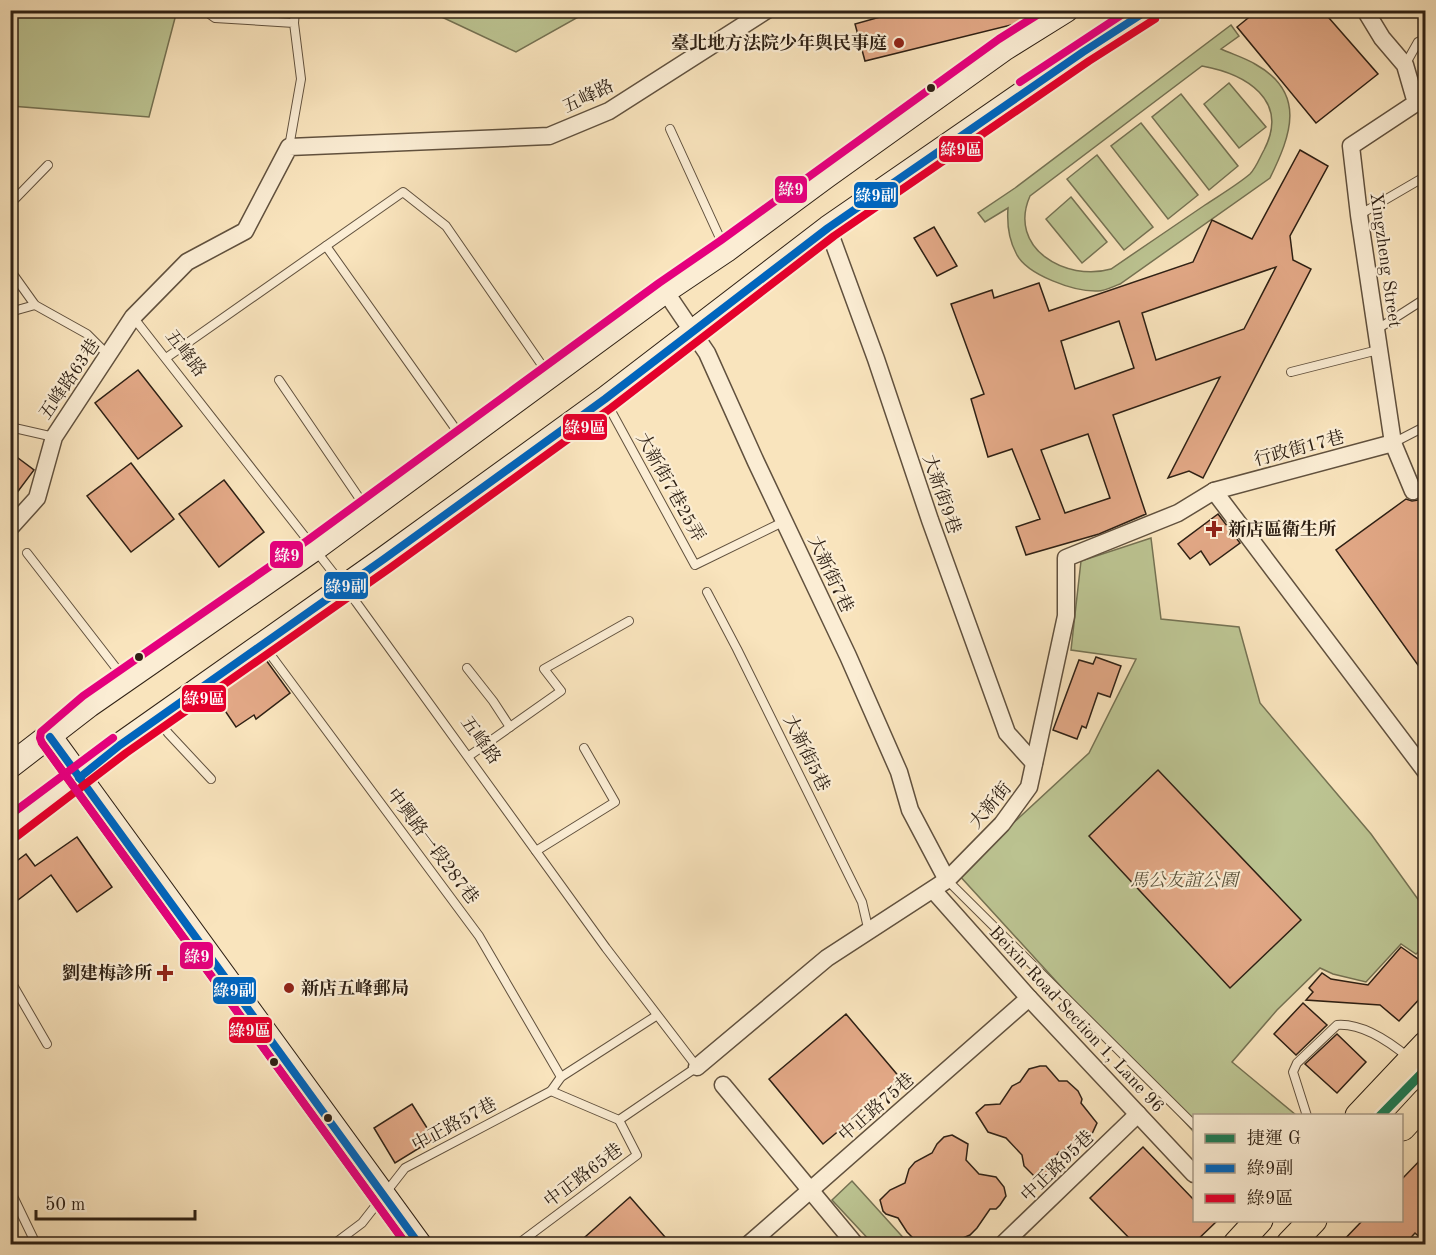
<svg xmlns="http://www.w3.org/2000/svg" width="1436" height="1255" viewBox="0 0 1436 1255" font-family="'Old Standard TT','Noto Serif TC',serif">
	<rect width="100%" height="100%" fill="#f9e4bd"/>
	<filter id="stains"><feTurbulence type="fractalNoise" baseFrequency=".00333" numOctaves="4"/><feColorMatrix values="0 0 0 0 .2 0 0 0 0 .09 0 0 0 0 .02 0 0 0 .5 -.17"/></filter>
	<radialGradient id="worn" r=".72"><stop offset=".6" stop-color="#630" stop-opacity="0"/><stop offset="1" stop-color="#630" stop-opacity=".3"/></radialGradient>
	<g fill="#bcc492" stroke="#757253" stroke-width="1.5" fill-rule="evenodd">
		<path d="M165 11 175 18 149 117 11 106V11Z"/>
		<path d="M429 11H589L516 52Z"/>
		<path d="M1231 25 1239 36 1221 49C1232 54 1245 58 1255 64 1307 93 1291 135 1270 178L1120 284C1114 286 1105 291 1098 291 1075 292 1026 275 1016 253 1009 240 1007 222 1008 208L985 222 978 213 1015 188ZM1202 66C1246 74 1290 100 1264 150 1260 157 1256 168 1250 174 1237 185 1220 195 1205 205 1174 226 1142 248 1111 269 1066 282 1007 248 1030 196Z"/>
		<path d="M1229 83 1266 127 1239 148 1204 104Z"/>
		<path d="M1181 94 1238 166 1209 190 1152 117Z"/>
		<path d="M1141 123 1198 195 1168 219 1111 146Z"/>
		<path d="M1097 155 1153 227 1124 250 1067 179Z"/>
		<path d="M1071 197 1107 242 1082 263 1046 219Z"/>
		<path d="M1151 538 1161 619 1239 627 1260 703 1371 834 1425 909V946L1416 954 1401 944 1366 982 1333 974 1320 968 1277 1010 1232 1062 1296 1115 1194 1116V1132L958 874 1089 753 1136 659 1071 650 1081 561Z"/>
		<path d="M852 1181 909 1244H873L832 1200Z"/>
	</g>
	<g fill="#e2a886" stroke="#2e2014" stroke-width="1.5" fill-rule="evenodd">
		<path d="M905 10H1038L1019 23 865 61 855 24Z"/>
		<path d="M1258 10H1322L1378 74 1316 123 1237 27Z"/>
		<path d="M1300 150 1328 166 1290 236 1293 260 1311 269 1203 478 1189 471 1168 478 1220 377 1113 415 1146 514 1099 534 1026 555 1016 527 1040 519 1012 449 988 457 971 399 984 394 951 304 992 290 994 298 1039 283 1049 311 1193 262 1212 220 1252 239ZM1276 267 1244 329 1156 360 1142 313ZM1119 321 1134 368 1075 389 1061 341ZM1088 434 1110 498 1065 513 1041 450Z"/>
		<path d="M934 227 957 266 937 276 914 238Z"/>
		<path d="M138 370 182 426 138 459 95 403Z"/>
		<path d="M10 452 34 470 10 502Z"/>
		<path d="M131 463 174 519 131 552 87 496Z"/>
		<path d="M224 480 264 532 219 567 179 514Z"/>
		<path d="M1425 486V675L1336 550 1406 499 1412 501 1418 500 1422 497 1423 487Z"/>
		<path d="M1218 514 1240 543 1210 565 1201 551 1190 559 1178 544Z"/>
		<path d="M1096 657 1121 666 1110 697 1098 693 1086 728 1082 726 1077 739 1053 730 1079 660 1093 664Z"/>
		<path d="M266 660 290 693 256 719 254 715 236 727 215 696Z"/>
		<path d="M1158 770 1301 920 1230 988 1089 836Z"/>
		<path d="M77 837 112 887 77 912 51 875 10 906V866L26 854 35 866Z"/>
		<path d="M1401 947 1425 964V993L1399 1021 1380 1005 1306 1000 1313 992 1309 988 1322 973 1331 979 1368 985Z"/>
		<path d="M1303 1003 1327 1025 1296 1055 1274 1034Z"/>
		<path d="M846 1014 901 1079 823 1144 769 1079Z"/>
		<path d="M1337 1034 1366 1062 1337 1093 1305 1064Z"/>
		<path d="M1040 1066H1046L1059 1081H1067L1078 1091 1082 1099 1081 1103 1097 1123 1091 1136 1081 1146 1075 1145 1059 1152 1053 1160 1051 1172 1035 1177 1024 1166 1022 1155 1006 1138 988 1132 976 1113 985 1105 1000 1104 1012 1086 1020 1082 1029 1069Z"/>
		<path d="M412 1104 434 1139 395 1163 374 1128Z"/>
		<path d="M952 1135 968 1144 966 1160 979 1174 996 1177 1004 1187 1006 1196 1000 1205 996 1209H990L977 1228 970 1235 953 1242 952 1245H920L907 1232 898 1218 886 1214 883 1211 880 1200 890 1190 905 1183 909 1169 915 1162 932 1153 937 1144 944 1137Z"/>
		<path d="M1143 1147 1194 1200V1221H1217L1192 1245H1136L1090 1198Z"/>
		<path d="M1425 1155V1242L1415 1233 1404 1245H1339L1362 1221H1401V1180Z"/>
		<path d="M630 1197 672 1245H576Z"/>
	</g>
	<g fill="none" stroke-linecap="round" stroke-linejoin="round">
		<g stroke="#61513e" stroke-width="10">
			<g id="lane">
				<path d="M204 10 215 18 294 23 301 79 289 147"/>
				<path d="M294 23 295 10"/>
				<path d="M1405 65 1418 42 1426 38"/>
				<path d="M670 129 725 249"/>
				<path d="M10 204 48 165"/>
				<path d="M1359 215 1426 176"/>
				<path d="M326 246 462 438"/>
				<path d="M10 270 35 305 87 334 108 355"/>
				<path d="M10 312 35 305"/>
				<path d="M133 317 356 602 606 948 697 1067 619 1120 551 1091"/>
				<path d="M1376 330 1426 298"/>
				<path d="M166 358 403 192 446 226 548 374"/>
				<path d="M1291 372 1378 350"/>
				<path d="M279 380 366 508"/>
				<path d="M605 400 695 565 785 521"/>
				<path d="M10 427 54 437"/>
				<path d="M1393 443 1426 426"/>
				<path d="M27 553 123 677"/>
				<path d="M707 592 737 649 862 902 869 932"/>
				<path d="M264 646 479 936 561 1077"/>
				<path d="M467 668 493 701 510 727"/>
				<path d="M158 719 168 733 211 779"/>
				<path d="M469 756 561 691 544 669 629 621"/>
				<path d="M536 851 615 802 584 748"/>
				<path d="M947 880 1194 1125"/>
				<path d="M10 980 47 1044"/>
				<path d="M1307 1116 1293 1072 1297 1063 1337 1025C1362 1023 1391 1043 1409 1058"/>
				<path d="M10 1190 36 1244"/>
				<path d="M1252 1234 1263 1244"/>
				<path d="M334 1244 362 1223 405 1168 551 1091 561 1077 656 1016"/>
				<path d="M518 1244 637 1155 619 1120"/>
			</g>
		</g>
		<g stroke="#61513e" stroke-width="19">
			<g id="street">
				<path d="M1365 10 1382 38 1405 65 1416 103 1351 146 1359 215 1393 443 1413 491"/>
				<path d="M828 228 876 359 930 520 1007 733 1034 763"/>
				<path d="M665 291 707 353 756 462 848 656 899 772 910 810 947 880"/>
				<path d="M1214 491 1426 772"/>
				<path d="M10 528 37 498 54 437 133 317 187 262 245 231 289 147 549 136 609 111 767 10"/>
				<path d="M933 890 1029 998 1194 1174"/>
				<path d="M697 1067 827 958 947 880 1002 824 1029 787 1066 616V558L1178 513 1214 491 1393 443"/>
				<path d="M723 1085 855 1244"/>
				<path d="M749 1244 1029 998"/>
				<path d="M1003 1244 1138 1114"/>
			</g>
		</g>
		<g stroke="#2e2014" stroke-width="26">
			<g id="secondary">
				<path d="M50 737 419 1244"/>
				<path d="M10 766 89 705 314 549 665 291 726 250 826 176 1005 48 1066 10"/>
				<path d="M10 829 120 745 384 559 605 399 828 228 1083 52 1149 10"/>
			</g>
		</g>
		<g stroke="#2e2014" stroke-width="29">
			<g id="primary">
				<path d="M1359 1116 1426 1045"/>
				<path d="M1402 1127 1426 1101"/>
				<path d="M1237 1244 1259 1220"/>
				<path d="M1290 1244 1313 1220"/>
			</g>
		</g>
		<use href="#lane" stroke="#fbedd4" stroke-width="8"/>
		<use href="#street" stroke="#fbedd4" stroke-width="16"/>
		<use href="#secondary" stroke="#fbedd4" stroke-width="24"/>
		<use href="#primary" stroke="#f9e4bd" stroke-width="27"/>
		<g stroke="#fbedd4" stroke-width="12">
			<g id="bus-1">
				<path d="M50 737 419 1244"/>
				<path d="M79 778 120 745 384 559 605 399 828 228 1083 52 1148 10"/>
			</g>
		</g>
		<g stroke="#fbedd4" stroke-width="12">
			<g id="bus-2">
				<path d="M42 743 406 1244"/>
				<path d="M16 837 126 753 390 568 611 408 834 236 1089 61 1155 19"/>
			</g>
		</g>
		<g stroke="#fbedd4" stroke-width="12">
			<g id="bus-3">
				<path d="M1020 82 1129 10"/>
				<path d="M10 815 113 738"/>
				<path d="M406 1244 42 743 40 738 41 732 83 696 308 540 659 283 720 241 999 39 1045 10"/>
			</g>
		</g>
		<use href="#bus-1" stroke="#0065bd" stroke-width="8"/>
		<use href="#bus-2" stroke="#e4002b" stroke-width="8"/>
		<use href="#bus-3" stroke="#e5007d" stroke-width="8"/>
		<g stroke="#fbedd4" stroke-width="14">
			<path id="metro-1" d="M1380 1116 1426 1069"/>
		</g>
		<use href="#metro-1" stroke="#1e7b54" stroke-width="9"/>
	</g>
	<g fill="#8f2418" stroke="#fbedd4" stroke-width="2">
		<circle cx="899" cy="43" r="6"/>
		<path d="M1211 520h6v6h6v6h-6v6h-6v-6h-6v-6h6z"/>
		<path d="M162 964h6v6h6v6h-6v6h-6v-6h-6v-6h6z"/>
		<circle cx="289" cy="988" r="6"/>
	</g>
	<g fill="#2e2014" stroke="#fbedd4" stroke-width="2">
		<circle cx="931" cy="88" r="5"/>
		<circle cx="139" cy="657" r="5"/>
		<circle cx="274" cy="1062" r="5"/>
		<circle cx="328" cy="1118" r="5"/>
	</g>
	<g text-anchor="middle" stroke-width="4.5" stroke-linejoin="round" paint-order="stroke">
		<g font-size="18" font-weight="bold" fill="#2e2014" stroke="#fbedd4" text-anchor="end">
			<text x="887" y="49">臺北地方法院少年與民事庭</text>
			<text x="1228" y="535" text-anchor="start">新店區衛生所</text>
			<text x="152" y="979">劉建梅診所</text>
			<text x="301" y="994" text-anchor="start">新店五峰郵局</text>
		</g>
		<g font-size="18" fill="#2e2014" stroke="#fbedd4">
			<text transform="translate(588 96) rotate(-26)" y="6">五峰路</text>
			<text transform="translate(1386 260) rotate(82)" y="6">Xingzheng Street</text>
			<text transform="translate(186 353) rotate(52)" y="6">五峰路</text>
			<text transform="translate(69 379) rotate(-56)" y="6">五峰路63巷</text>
			<text transform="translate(1299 448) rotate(-15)" y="6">行政街17巷</text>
			<text transform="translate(671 487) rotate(61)" y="6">大新街7巷25弄</text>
			<text transform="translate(942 494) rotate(71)" y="6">大新街9巷</text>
			<text transform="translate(831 574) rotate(65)" y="6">大新街7巷</text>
			<text transform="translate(481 740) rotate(54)" y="6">五峰路</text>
			<text transform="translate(807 753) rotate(64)" y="6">大新街5巷</text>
			<text transform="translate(990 805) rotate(-50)" y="6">大新街</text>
			<text transform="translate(433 846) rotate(53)" y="6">中興路一段287巷</text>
			<text transform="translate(1077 1019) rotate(47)" y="6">Beixin Road Section 1, Lane 96</text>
			<text transform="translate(876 1107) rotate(-41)" y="6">中正路75巷</text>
			<text transform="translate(454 1124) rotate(-28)" y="6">中正路57巷</text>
			<text transform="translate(1057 1166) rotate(-44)" y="6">中正路95巷</text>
			<text transform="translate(583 1175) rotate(-37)" y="6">中正路65巷</text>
		</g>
		<g font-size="18" font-style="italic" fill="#59513a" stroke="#fbedd4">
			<text x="1184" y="886">馬公友誼公園</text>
		</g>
	</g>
	<g stroke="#fbedd4" stroke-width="2">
		<rect x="938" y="135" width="46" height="28" rx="6" fill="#e4002b"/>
		<rect x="774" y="175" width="34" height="29" rx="6" fill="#e5007d"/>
		<rect x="853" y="181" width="46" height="28" rx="6" fill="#0065bd"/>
		<rect x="562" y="413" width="46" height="28" rx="6" fill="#e4002b"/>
		<rect x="269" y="540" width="35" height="29" rx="6" fill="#e5007d"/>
		<rect x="323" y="571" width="46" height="29" rx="6" fill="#0065bd"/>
		<rect x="181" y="684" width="46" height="29" rx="6" fill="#e4002b"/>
		<rect x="179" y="941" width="35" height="29" rx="6" fill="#e5007d"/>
		<rect x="212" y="976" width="45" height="29" rx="6" fill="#0065bd"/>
		<rect x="228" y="1016" width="45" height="28" rx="6" fill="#e4002b"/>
	</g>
	<g font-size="16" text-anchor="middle" font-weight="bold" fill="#fff">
		<text x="961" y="155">綠9區</text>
		<text x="791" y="195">綠9</text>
		<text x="876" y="201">綠9副</text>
		<text x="585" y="433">綠9區</text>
		<text x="287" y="561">綠9</text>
		<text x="346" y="592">綠9副</text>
		<text x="204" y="704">綠9區</text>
		<text x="197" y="962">綠9</text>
		<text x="234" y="996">綠9副</text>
		<text x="250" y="1036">綠9區</text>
	</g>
	<rect width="1436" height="1255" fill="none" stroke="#f9e4bd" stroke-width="36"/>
	<rect x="12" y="12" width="1412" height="1231" fill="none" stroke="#2e2014" stroke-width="3"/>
	<rect x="18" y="18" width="1400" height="1219" fill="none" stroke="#2e2014" stroke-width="1.5"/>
	<rect x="1193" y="1114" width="210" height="108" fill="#fbedd4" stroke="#a99b87" stroke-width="1.5"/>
	<rect x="1205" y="1134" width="30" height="9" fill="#1e7b54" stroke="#a99b87" stroke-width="1.5"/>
	<text x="1247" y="1144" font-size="18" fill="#2e2014">捷運 G</text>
	<rect x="1205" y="1164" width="30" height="9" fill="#0065bd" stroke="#a99b87" stroke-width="1.5"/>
	<text x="1247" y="1174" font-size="18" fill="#2e2014">綠9副</text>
	<rect x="1205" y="1194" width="30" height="9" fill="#e4002b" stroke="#a99b87" stroke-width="1.5"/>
	<text x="1247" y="1204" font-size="18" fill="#2e2014">綠9區</text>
	<path d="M36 1210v9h159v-9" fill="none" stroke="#2e2014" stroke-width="3"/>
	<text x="45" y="1210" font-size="18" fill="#2e2014" stroke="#fbedd4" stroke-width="4.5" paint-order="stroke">50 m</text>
	<rect width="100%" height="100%" filter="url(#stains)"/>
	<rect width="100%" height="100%" fill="url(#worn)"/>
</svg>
